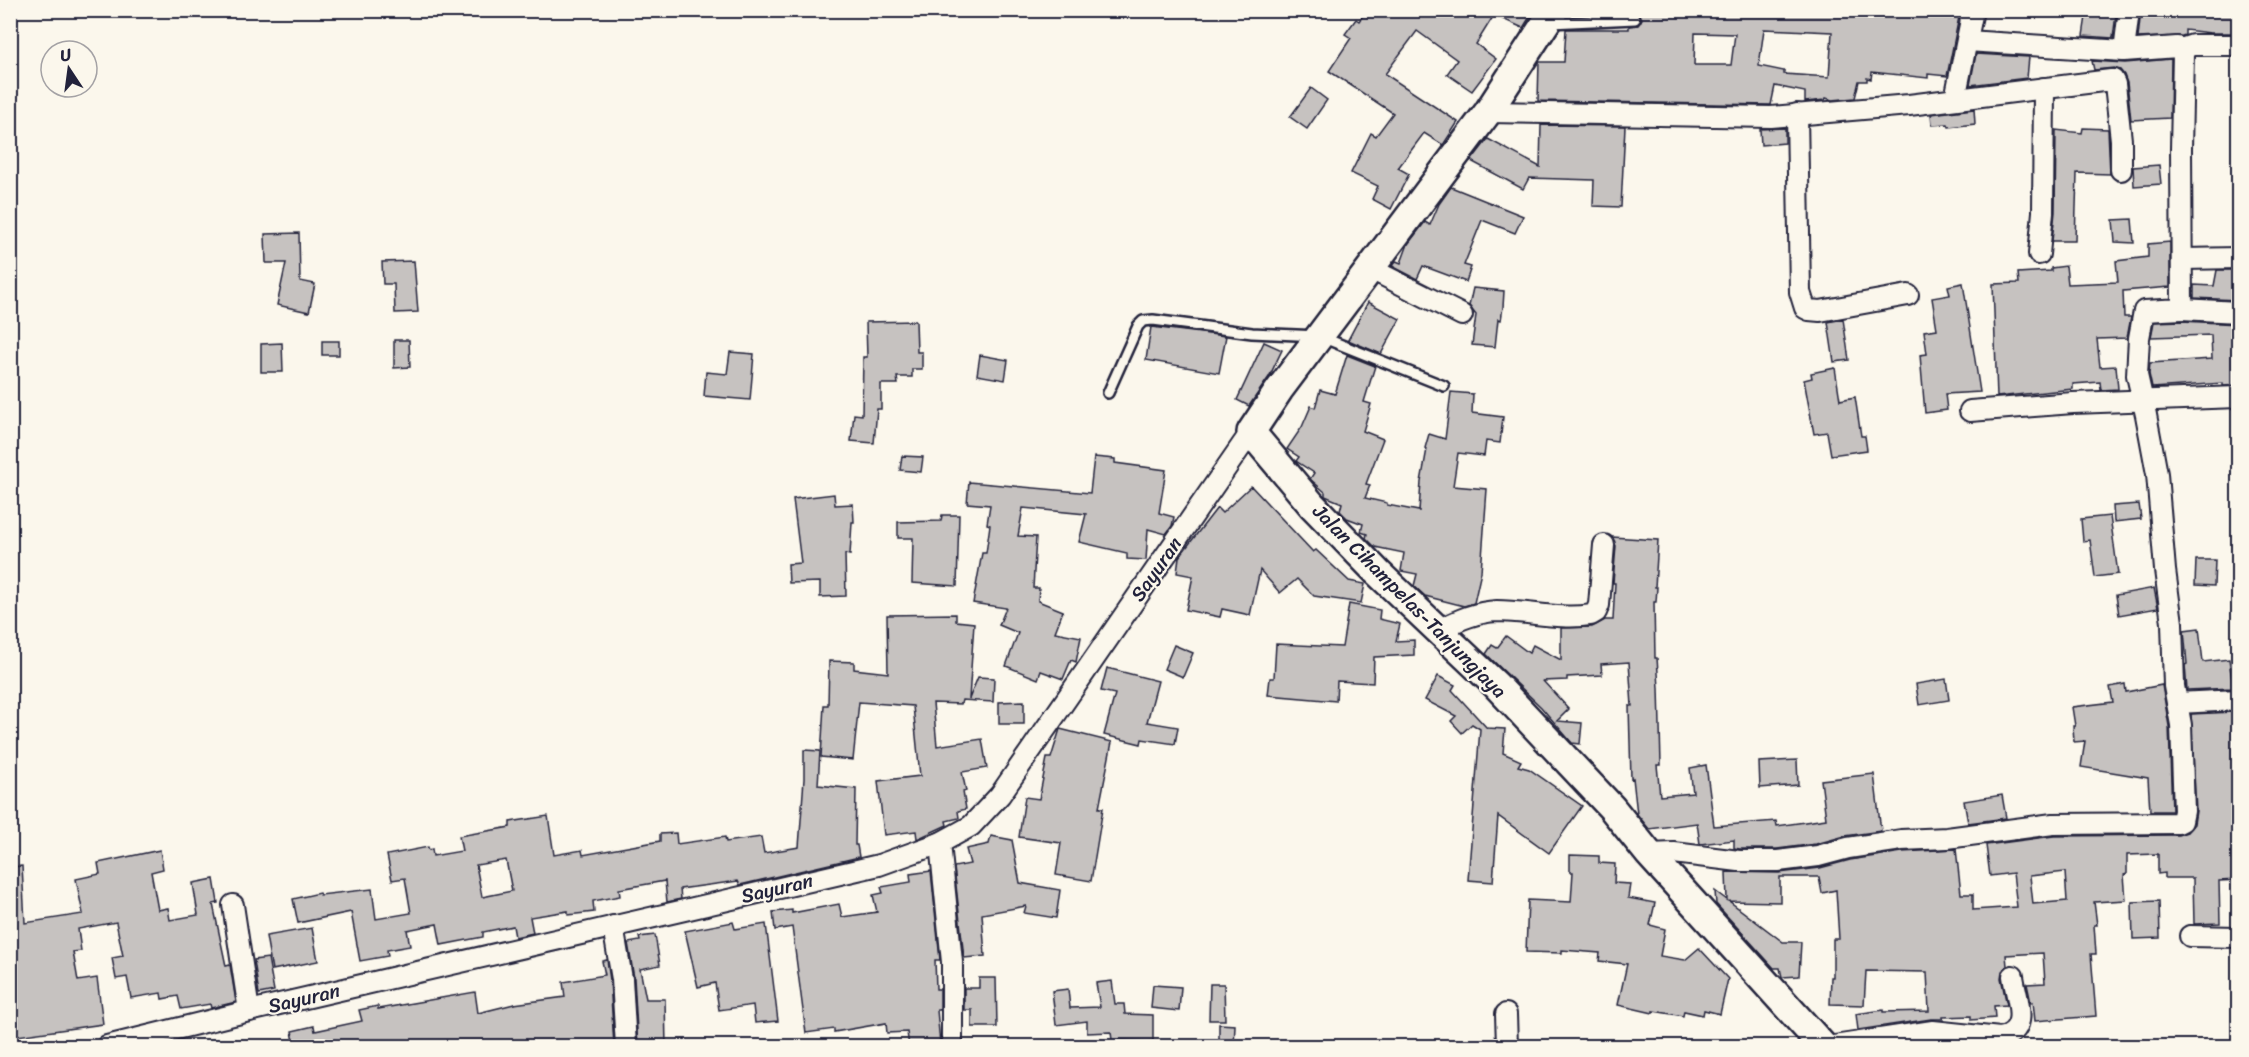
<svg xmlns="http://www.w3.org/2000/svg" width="2249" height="1057" viewBox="0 0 2249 1057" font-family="Sriracha,sans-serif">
	<rect width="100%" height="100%" fill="#fbf7ec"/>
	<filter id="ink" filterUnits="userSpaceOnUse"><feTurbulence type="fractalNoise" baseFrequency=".0167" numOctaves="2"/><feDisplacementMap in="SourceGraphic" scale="12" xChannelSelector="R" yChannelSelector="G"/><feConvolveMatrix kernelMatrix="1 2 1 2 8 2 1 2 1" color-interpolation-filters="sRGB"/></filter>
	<g filter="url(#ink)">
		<g fill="#c6c2c0" stroke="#22223b" stroke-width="1.5" fill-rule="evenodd">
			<path d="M1367 10H1534L1523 28 1494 15 1476 44 1496 59 1472 91 1447 74 1457 60 1417 31 1385 74 1458 122 1443 145 1424 133 1398 168 1409 174 1391 209 1372 199 1378 186 1351 173 1371 133 1376 136 1393 113 1329 71 1351 38 1345 34 1356 19 1359 21Z"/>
			<path d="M1630 10H1899V13L1959 17 1947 76 1928 74V78L1872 72 1871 79 1867 78V81H1859L1855 98 1832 100 1826 98 1825 100 1805 102V92L1775 86 1771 105 1538 101 1539 62H1564L1566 29H1629V26L1638 25 1642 19 1639 13 1630 12ZM1764 29 1832 32 1829 77 1784 74V71L1759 66ZM1695 33 1735 34 1731 65H1694Z"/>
			<path d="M2087 10 2116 14 2113 38 2083 36Z"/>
			<path d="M2141 10 2160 14 2161 11 2192 13V10H2238V33H2211L2185 30V35L2182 36 2138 38Z"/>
			<path d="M1976 54 2029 57 2027 78 1970 85Z"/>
			<path d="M2171 59 2170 118 2131 120 2127 83 2124 75 2120 70 2114 68 2094 70 2092 61 2125 63Z"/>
			<path d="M1311 88 1327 100 1307 129 1290 117Z"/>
			<path d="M1974 109 1975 124 1949 127 1948 124 1932 125 1931 114Z"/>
			<path d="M1541 125 1625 126 1621 207 1593 206 1594 180 1529 178 1523 189 1471 161 1488 139 1540 167Z"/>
			<path d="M1785 128V143L1761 145 1760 129Z"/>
			<path d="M2083 128 2108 129 2110 174 2077 173 2075 241H2052L2055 212 2056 130 2082 133Z"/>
			<path d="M2159 165 2161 184 2134 186 2133 167Z"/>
			<path d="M1451 187 1523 216 1515 233 1482 220 1464 265 1471 267 1466 282 1423 266 1417 279 1392 266 1396 261 1401 263 1408 244 1425 222 1430 225 1439 204Z"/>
			<path d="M2132 219 2134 243 2115 242 2113 220Z"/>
			<path d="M299 233 300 281 315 284 309 312 277 305 286 263H266L265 234Z"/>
			<path d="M2170 242V287L2123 291 2124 317H2131L2127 338 2097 339 2100 367 2116 366 2118 389 2101 390 2100 382 2073 384V389L1997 397 1993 284 2019 283 2018 273 2051 271V268L2066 266 2068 284 2118 282 2116 261 2148 257V244Z"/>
			<path d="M414 261 418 312 395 313 394 284H383L382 262Z"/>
			<path d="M2217 270H2238V300L2194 298V285L2214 286Z"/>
			<path d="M1963 283 1980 392 1945 394 1947 410 1925 413 1920 355 1927 354 1924 331 1937 329 1932 298 1950 295 1948 286Z"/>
			<path d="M1473 288 1504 291 1503 307 1501 320 1498 319 1495 347 1472 345 1476 315 1469 306Z"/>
			<path d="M1368 302 1400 319 1381 354 1348 340Z"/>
			<path d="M1843 319 1849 360 1834 362 1828 322Z"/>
			<path d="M916 321 917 352H922V369H912V377H897L898 384H881V409H877L874 443 851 441 854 414 862 415 863 357H867L866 322Z"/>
			<path d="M2182 321 2238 324V385L2223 386V383L2152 388 2149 374 2150 363 2212 359 2211 335 2151 337 2154 322Z"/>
			<path d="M1151 327 1226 336 1219 373 1146 360Z"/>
			<path d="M394 340H409L410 367 394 368Z"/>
			<rect x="322" y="341" width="17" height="14"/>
			<path d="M1264 342 1282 350 1269 377 1249 406 1237 400Z"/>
			<path d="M282 343 283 372H261V344Z"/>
			<path d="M730 352 754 354 750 400 704 396 706 372 727 374Z"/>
			<path d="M980 355 1008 360 1005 380 977 375Z"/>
			<path d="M1347 355 1375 366 1364 402 1371 404 1363 431 1383 439 1366 484 1370 485 1365 498 1387 503V505L1419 511 1421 482 1427 449 1425 448 1429 434 1445 439 1451 392 1473 394 1472 413 1503 417 1500 443 1486 441 1484 456 1458 453 1453 486 1487 489 1481 572 1474 603 1464 606 1425 596 1414 586 1417 574 1401 571 1404 553 1375 547 1366 538 1367 534 1361 532 1363 524 1347 518 1340 511 1342 503 1325 496V492L1310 479 1314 473 1296 461 1299 457 1287 449 1302 427 1311 406 1315 408 1320 390 1335 394Z"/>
			<path d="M1835 368 1840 400 1855 397 1861 436H1865L1867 450 1831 455 1827 432 1814 434 1804 380 1812 378 1811 373Z"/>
			<path d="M902 456 923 457 921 472 900 470Z"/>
			<path d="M1094 457 1115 459V463L1166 470 1159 513 1174 517 1172 526 1166 534 1148 529 1146 560 1127 559V553L1079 542 1086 514 1023 508 1018 536 1036 537 1033 588H1039L1038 601 1063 611 1055 632 1081 637 1076 662 1071 660 1063 679 1041 671 1038 679 1006 666 1018 633 999 625 1006 608 973 603 982 553H986L990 525 987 524 990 505 967 503 969 482 1090 493Z"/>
			<path d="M1251 486 1313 552 1316 550 1349 581 1365 584 1361 603 1314 596 1297 579 1280 593 1260 570 1250 615 1222 609 1220 617 1186 610 1193 576 1177 573 1179 557 1217 508 1222 513Z"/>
			<path d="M834 494 835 505 853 504 854 522H852L850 555 845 554 846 596 820 597V582L789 583 788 564 801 563 793 499Z"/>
			<path d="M2139 504 2141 519 2114 522 2113 506Z"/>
			<path d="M942 515H959L957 586 912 583 913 538H898V522L941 521Z"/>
			<path d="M2110 516 2118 574 2095 577 2090 540 2083 541 2081 519Z"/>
			<path d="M1612 537 1658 540 1655 587H1657L1656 602H1654L1655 658H1657L1659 688 1661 765H1657L1660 796 1693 793 1690 768 1706 765 1714 826 1776 821 1777 826 1826 819 1821 780 1874 774 1881 831 1845 836 1816 844 1777 849H1740L1734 848V840L1700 844 1697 823 1649 829 1637 814 1633 778 1631 779 1629 706H1632L1629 662 1601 664 1602 675 1567 677V680L1543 681 1569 709 1557 721 1582 723 1580 744 1572 743 1541 707 1486 654 1492 645 1497 648 1506 636 1529 653 1533 645 1561 660V628L1592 627 1605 620H1613L1615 583H1613L1616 546Z"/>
			<path d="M2196 560H2215L2214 586 2195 585Z"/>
			<path d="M2154 588 2158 608 2119 615 2116 595Z"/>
			<path d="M1349 604 1380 610 1379 619 1400 624 1396 641 1414 640V655L1374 657 1373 683 1337 681 1336 701 1268 695 1270 678H1274L1276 644 1342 647Z"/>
			<path d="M956 614V621L974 623 969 699 978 677 994 678 993 702 962 700 961 704 933 703 937 746 982 739 987 768 962 772 966 791 963 792 966 809 958 811 959 818 946 821 947 825 917 839 916 831 884 835 878 781 920 776 913 706 859 702 853 760 821 757 824 705H828L829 661 854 662V669L888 673 887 615Z"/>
			<path d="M2199 628 2203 662 2229 659 2233 688 2187 690 2185 665 2187 664 2184 630Z"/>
			<path d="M1174 645 1193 653 1183 677 1164 669Z"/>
			<path d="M1107 668 1158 681 1147 722 1178 727 1175 744 1142 739 1141 744 1104 735 1115 694 1101 691Z"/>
			<path d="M1438 676 1455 685 1452 690 1487 728 1505 729 1503 753 1521 761 1518 766 1529 769 1582 806 1549 853 1498 816 1493 882 1468 880 1480 729 1472 724 1462 733 1451 721 1456 716 1425 700Z"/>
			<path d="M1946 679 1949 700 1919 705 1916 684Z"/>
			<path d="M2125 684 2126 692 2162 685 2169 726 2172 811H2150L2148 778 2081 767 2085 741 2074 742 2073 726H2075L2072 707 2113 702 2110 687Z"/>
			<path d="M1024 701V724H999V702Z"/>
			<path d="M2234 712 2238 740 2234 741 2238 767V880L2219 881 2220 923 2194 924 2193 878H2165V873L2158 874V854L2127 855V874L2124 875 2126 900 2094 902 2097 925H2094L2096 954H2091L2096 1016 2035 1021 2033 1002 2031 1003 2027 984 2045 983 2043 953 2006 955 2007 966 2002 971 2001 978 2007 1005 1994 1006 1995 1018 1971 1020V1016L1943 1017V1019H1931L1858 1030 1856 1014 1883 1010V1012L1929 1011 1927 972 1866 971 1864 1005 1830 1004 1831 977H1833V939H1839L1836 890 1822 893 1819 877H1780V902L1729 901 1783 942H1801L1799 976 1782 977 1780 968H1774L1716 904 1715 891 1727 900 1726 872 1779 873 1820 868 1850 860 1902 852 1956 849 1961 894H1973V910L2017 907 2013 873 1990 876 1986 845 2054 836 2178 835 2187 832 2194 824 2196 811 2191 714ZM2065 872 2067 901 2033 904 2030 876Z"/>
			<path d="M1060 729 1112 742 1099 808H1103L1091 881 1056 875 1061 843 1019 837 1025 797 1039 799 1047 758H1051Z"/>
			<path d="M804 750 820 751 818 785 856 789 855 845H857L859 857 740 885 738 881 680 889 681 899 667 902 665 881 619 889 620 896 593 901 594 912 568 915V911L530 917 533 933 515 937 513 926 483 932V937L441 945 437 924 407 930 410 946 387 950 388 956 360 961 351 912 298 923 293 899 319 893 320 895 372 889 376 919 411 913 405 878 392 880 387 855 428 847 429 850 432 849 433 856 462 851 459 836 510 827V822L548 816 554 855 582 850 583 855 660 841V834L676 833 677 844 725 837 726 842 761 837 764 853 799 847 804 779ZM506 860 512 891 482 897 476 865Z"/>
			<path d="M1797 760 1798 785 1760 788 1759 762Z"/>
			<path d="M2002 795 2006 818 1968 823 1964 801Z"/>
			<path d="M991 836 1012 840 1020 883 1060 890 1056 918 1024 913 1026 906 982 914 985 956 964 958 954 867 970 864 966 849 989 844Z"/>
			<path d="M160 850 163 869 151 872 158 910 168 908 170 920 198 915 193 883 214 879 218 903 213 904 226 966 230 965 236 1002 211 1008 210 1004 181 1009 178 996 162 999 161 993 131 998 127 977 116 979 112 958 123 956 116 922 78 929 81 951 73 952 78 981 97 978 103 1024 10 1037V867L22 866 25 923 83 914 76 879 100 874 98 863Z"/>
			<path d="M1570 855 1599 856V863L1615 864 1614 883 1630 884 1628 898 1655 903 1650 925 1665 929 1660 956 1685 960 1699 948 1728 979 1720 1014 1704 1010 1703 1015 1684 1011 1683 1016 1653 1011V1013L1618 1005 1627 964 1599 961 1600 953 1562 950V953L1526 952 1528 900 1571 902 1573 872H1570Z"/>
			<path d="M931 871 940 960H935L936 989H940V1010H937L940 1044 909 1047 907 1032 887 1033 886 1023 834 1032V1029L806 1033 792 927 775 930 773 912 792 910V913L839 904 842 917 877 912 873 895 883 893 881 887 911 882 910 874Z"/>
			<path d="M2159 901 2160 938 2133 939 2132 902Z"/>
			<path d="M733 922 735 929 766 924 778 1021 755 1023 753 1005 719 1010 715 983 698 987 685 931Z"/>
			<path d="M312 928 318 961 272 970 266 936Z"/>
			<path d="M655 935 660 965 640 969 646 999H665L666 1047H638L634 978 628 943 640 941 639 937Z"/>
			<path d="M268 958 274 991 259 994 254 960Z"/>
			<path d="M607 960 610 980 614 1046 449 1047V1043L428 1047H423V1044L406 1047H295L292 1031 314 1026 315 1031 362 1021 359 1010 378 1006V1009L475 992 478 1013 514 1004 565 997 563 982 605 975 602 961Z"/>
			<path d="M979 978H996L997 1027H972V1010H964V988H979Z"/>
			<path d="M1112 981 1115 1004H1124L1125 1014 1153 1015V1041L1112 1040 1111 1032 1087 1033V1021L1056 1025 1052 991 1068 989 1070 1008 1100 1007 1096 983Z"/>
			<path d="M1210 984H1224L1225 1020H1209Z"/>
			<path d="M1153 985 1181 987 1179 1011 1151 1008Z"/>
			<path d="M1219 1024 1235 1025 1234 1047H1219Z"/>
		</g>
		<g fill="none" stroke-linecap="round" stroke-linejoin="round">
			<g stroke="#22223b" stroke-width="14">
				<g id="service">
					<path d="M1550 23 1635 19"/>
					<path d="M1108 393 1138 326 1143 321 1153 320 1252 333 1319 336 1444 386"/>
				</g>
			</g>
			<g stroke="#22223b" stroke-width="24">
				<g id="minor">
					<path d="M1967 41 2124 51"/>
					<path d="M2181 49 2193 45H2238"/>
					<path d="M1955 99 1973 10"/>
					<path d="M1488 112 1771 117 1909 105 2111 80H2113L2115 84 2121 140V170"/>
					<path d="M1797 114 1800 292 1805 308 1809 310 1820 311 1908 295"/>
					<path d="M2039 254 2043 212 2044 88"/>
					<path d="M2183 259 2238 258"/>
					<path d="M1371 269 1462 315"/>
					<path d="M2182 309 2238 312"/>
					<path d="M1970 411 2073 403 2238 397"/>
					<path d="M1438 630C1457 621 1475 612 1497 611 1528 611 1560 620 1591 615L1596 612 1599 605 1604 545"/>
					<path d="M2177 703 2238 700"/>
					<path d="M940 843 952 962V1046"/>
					<path d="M1649 854 1674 853 1739 861H1778L1818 856 1848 848 1901 840 1947 838 2053 824 2178 823 2182 821 2184 811 2181 725 2174 686 2172 623 2165 570 2157 474 2146 415 2137 375 2139 338 2144 311 2182 309 2181 149 2183 54 2181 49 2177 47 2124 51 2129 10"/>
					<path d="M233 905 249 1011"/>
					<path d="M613 926 622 979 626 1046"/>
					<path d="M2190 936 2238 937"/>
					<path d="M1506 1014 1507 1046"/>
					<path d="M107 1046 249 1011 879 865 940 843 971 826 1000 795 1251 432"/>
					<path d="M1834 1046 1933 1031 2000 1038C2032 1030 2016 999 2013 976"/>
				</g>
			</g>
			<g stroke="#22223b" stroke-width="32">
				<path id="secondary" d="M1554 10 1488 112 1279 390 1251 432 1312 505 1377 572 1496 685 1612 808 1649 854 1823 1046"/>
			</g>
			<use href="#service" stroke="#fbf7ec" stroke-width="9"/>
			<use href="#minor" stroke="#fbf7ec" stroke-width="20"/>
			<use href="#secondary" stroke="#fbf7ec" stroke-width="27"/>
		</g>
	</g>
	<g text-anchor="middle" stroke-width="4.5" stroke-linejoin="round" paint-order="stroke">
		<g font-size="20" fill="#22223b" stroke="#fbf7ec">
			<text transform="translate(1156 569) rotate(-55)" y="7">Sayuran</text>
			<text transform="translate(1410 601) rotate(45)" y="7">Jalan Cihampelas-Tanjungjaya</text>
			<text transform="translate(777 888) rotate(-13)" y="7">Sayuran</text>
			<text transform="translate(304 998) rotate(-13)" y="7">Sayuran</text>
		</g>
	</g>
	<rect width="2249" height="1057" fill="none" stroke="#fbf7ec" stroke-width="36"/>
	<rect x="18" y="18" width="2213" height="1021" fill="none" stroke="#22223b" stroke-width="2" filter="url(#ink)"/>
	<g transform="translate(69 69) rotate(347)"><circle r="28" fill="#fbf7ec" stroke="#a4a2a5" stroke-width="1.5"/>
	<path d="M0-4.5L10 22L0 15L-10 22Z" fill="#22223b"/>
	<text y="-9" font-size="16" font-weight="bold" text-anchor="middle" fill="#22223b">U</text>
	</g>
</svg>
